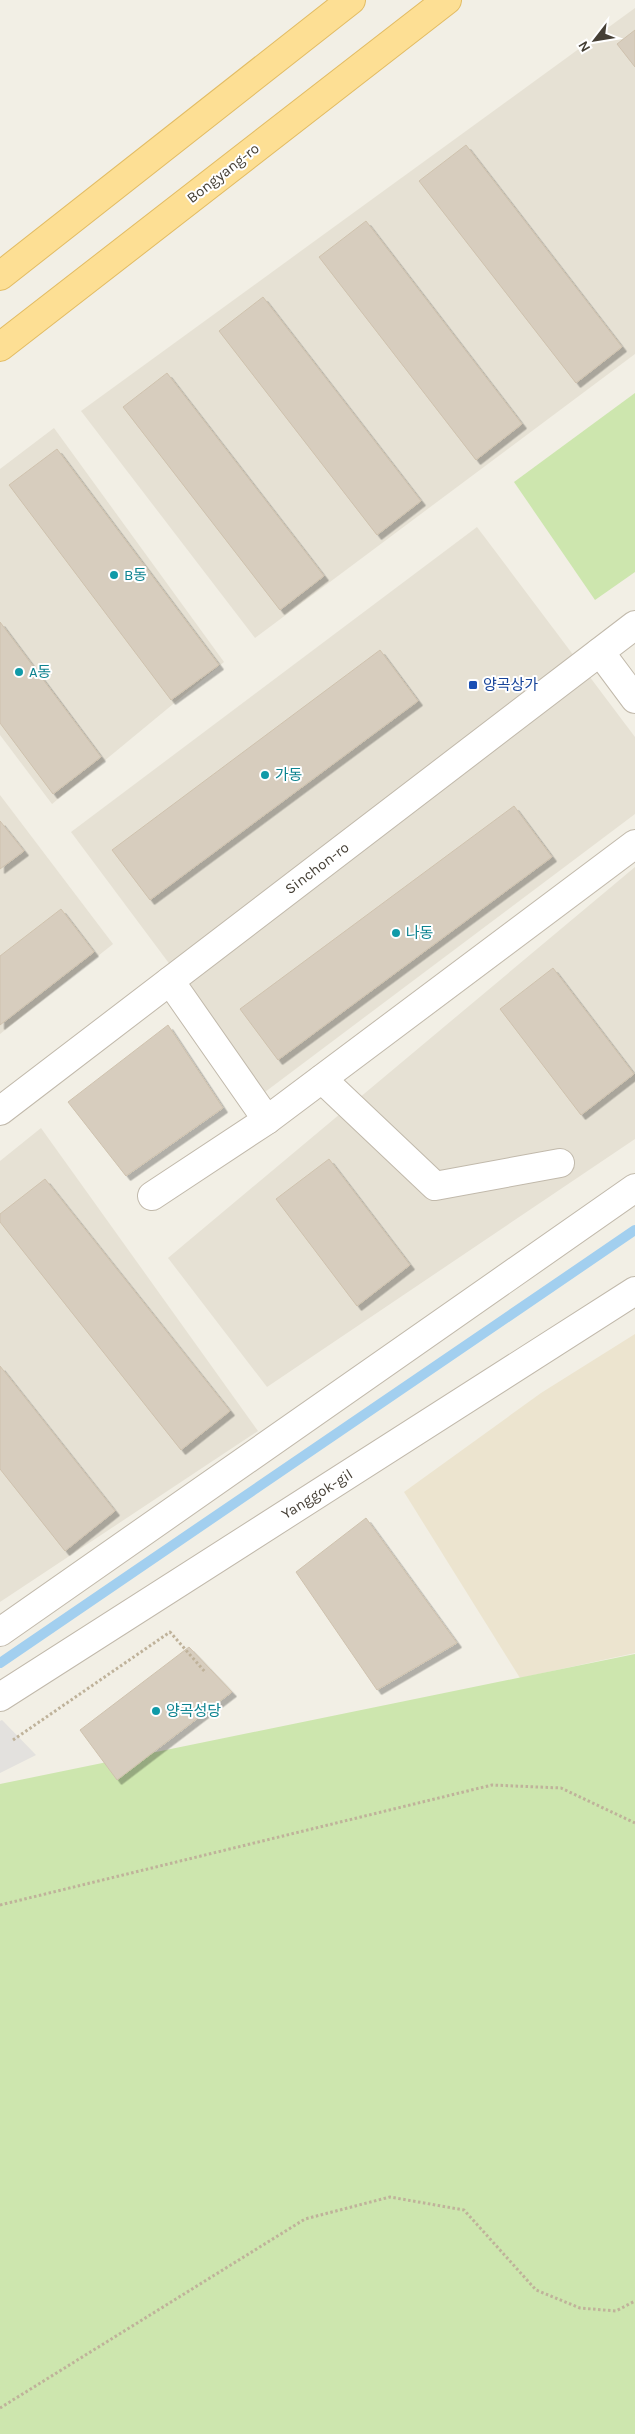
<svg xmlns="http://www.w3.org/2000/svg" width="635" height="2434" viewBox="0 0 635 2434" font-family="Karla,'Noto Sans KR',sans-serif">
	<defs>
		<filter id="shadow"><feDropShadow dx="4.5" dy="4.5" stdDeviation="0" flood-color="#0004"/></filter>
	</defs>
	<rect width="100%" height="100%" fill="#f2efe5"/>
	<g fill="#e6e1d4">
		<path d="M635 8V354L255 638 81 411Z"/>
		<path d="M54 428 224 662 52 804 0 735V469Z"/>
		<path d="M477 527 635 737V814L265 1092 71 832Z"/>
		<path d="M0 795 113 944 0 1034Z"/>
		<path d="M635 867V1139L267 1387 168 1258Z"/>
		<path d="M41 1128 258 1431 0 1602V1161Z"/>
	</g>
	<path fill="#ece4cf" d="M635 1334V1653L520 1678 404 1492 541 1393Z"/>
	<g fill="#cde6ae">
		<path d="M635 393V572L595 600 514 482Z"/>
		<path d="M635 1654V2434H0V1784Z"/>
	</g>
	<path fill="#e3e1de" d="M2 1720 36 1755 0 1773V1721Z"/>
	<g fill="none" stroke-linecap="round" stroke-linejoin="round">
		<path stroke="#a2cfef" stroke-width="10" d="M0 1663 635 1230"/>
	</g>
	<g fill="#d7cdbe" stroke="#cfc2ae" filter="url(#shadow)">
		<path d="M635 30V67L617 44Z"/>
		<path d="M466 145 622 347 576 383 419 181Z"/>
		<path d="M366 221 522 424 476 460 319 257Z"/>
		<path d="M263 297 421 501 377 535 219 331Z"/>
		<path d="M167 373 324 576 280 610 123 407Z"/>
		<path d="M57 449 219 665 171 700 9 485Z"/>
		<path d="M0 622 101 757 53 794 0 723Z"/>
		<path d="M380 650 418 701 150 900 112 850Z"/>
		<path d="M514 806 552 857 278 1060 240 1009Z"/>
		<path d="M0 821 24 851 0 869Z"/>
		<path d="M61 909 94 952 0 1025V956Z"/>
		<path d="M553 968 634 1074 581 1115 500 1009Z"/>
		<path d="M168 1025 223 1108 126 1176 68 1102Z"/>
		<path d="M329 1159 410 1265 357 1306 276 1199Z"/>
		<path d="M45 1179 230 1411 181 1450 0 1222V1214Z"/>
		<path d="M0 1366 115 1511 65 1551 0 1469Z"/>
		<path d="M366 1518 457 1643 377 1690 296 1572Z"/>
		<path d="M189 1647 232 1692 117 1780 80 1730Z"/>
	</g>
	<g fill="none" stroke-linecap="round" stroke-linejoin="round">
		<g stroke="#c1b9ab" stroke-width="30">
			<g id="minor">
				<path d="M600 652 635 699"/>
				<path d="M170 981 267 1120 635 844"/>
				<path d="M322 1079 435 1186 560 1163"/>
				<path d="M0 1111 635 625"/>
				<path d="M152 1196 267 1120"/>
				<path d="M0 1632 635 1188"/>
				<path d="M0 1697 635 1291"/>
			</g>
		</g>
		<g stroke="#e2bc64" stroke-width="30">
			<g id="primary">
				<path d="M0 276 351 0"/>
				<path d="M0 347 447 0"/>
			</g>
		</g>
		<g stroke="#bfb29a" stroke-width="3" stroke-dasharray="2.5 2.5" stroke-linecap="butt">
			<path d="M13 1740 170 1632 206 1673"/>
			<path d="M0 1905 492 1785 561 1788 635 1823"/>
			<path d="M0 2408 305 2219 390 2197 464 2210 536 2290 580 2308 616 2311 635 2301"/>
		</g>
		<use href="#minor" stroke="#fff" stroke-width="28"/>
		<use href="#primary" stroke="#fddf94" stroke-width="28"/>
	</g>
	<g fill="#0f9aa8" stroke="#fff" stroke-width="2">
		<circle cx="114" cy="575" r="5"/>
		<circle cx="19" cy="672" r="5"/>
		<circle cx="265" cy="775" r="5"/>
		<circle cx="396" cy="933" r="5"/>
		<circle cx="156" cy="1711" r="5"/>
	</g>
	<rect fill="#1a4fb4" stroke="#fff" stroke-width="2" x="468" y="680" width="10" height="10" rx="2.5"/>
	<g text-anchor="middle" stroke-width="4" stroke-linejoin="round" paint-order="stroke">
		<g font-size="15" fill="#453f35" stroke="#fff">
			<text transform="translate(223 173) rotate(-38)" y="5">Bongyang-ro</text>
			<text transform="translate(317 868) rotate(-37)" y="5">Sinchon-ro</text>
			<text transform="translate(317 1494) rotate(-32)" y="5">Yanggok-gil</text>
		</g>
		<g font-size="15" fill="#0d838f" stroke="#fff" text-anchor="start">
			<text x="124" y="580">B동</text>
			<text x="29" y="677">A동</text>
			<text x="275" y="780">가동</text>
			<text x="406" y="938">나동</text>
			<text x="166" y="1716">양곡성당</text>
		</g>
		<g font-size="15" fill="#164399" stroke="#fff" text-anchor="start">
			<text x="483" y="690">양곡상가</text>
		</g>
	</g>
	<g transform="translate(595 40) rotate(239)" stroke="#ffffff" stroke-width="4" paint-order="stroke">
	<path d="M0-4L9 19L0 12L-9 19Z" fill="#453f35"/>
	<text y="-8" font-size="14" font-weight="bold" text-anchor="middle" fill="#453f35">N</text>
	</g>
</svg>
